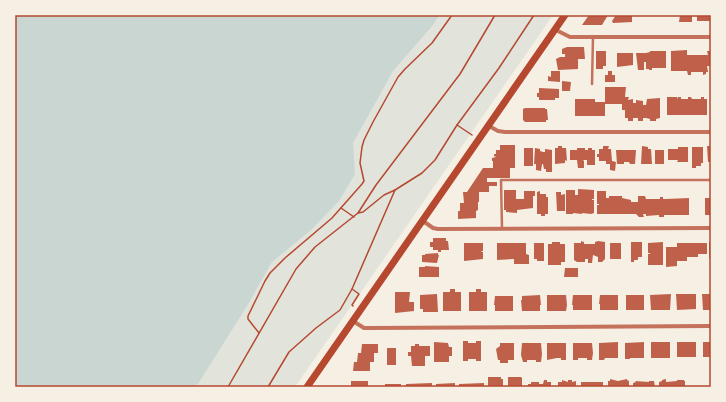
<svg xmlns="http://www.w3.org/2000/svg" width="726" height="402" viewBox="0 0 726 402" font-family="Commissioner,sans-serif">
	<rect width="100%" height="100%" fill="#f6efe4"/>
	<path fill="#e2e4dc" d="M15 15H553L295 387H15Z"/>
	<path fill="#c9d6d2" d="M15 15H439L433 25 393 71 353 143 355 174 339 201 311 230 272 262 247 306 198 384 192 387H15Z"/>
	<g fill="#bf614a">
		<path d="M589 15H608L602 25H582Z"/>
		<path d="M616 15H632V22L613 23 612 21Z"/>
		<path d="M680 15H692V22H679Z"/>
		<rect x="697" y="15" width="14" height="6"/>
		<path d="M567 47H584L585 59H578V69L558 70 556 59 560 57H565V54H562V49Z"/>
		<path d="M687 50V55H708L707 51H711V66H707L708 72H706V74L703 75V72H691V75H688L687 71H671V51Z"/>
		<path d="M596 51H606V66H603V69H596Z"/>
		<path d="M650 51H666V68H652V70H649V69H646V62H644V70H638L636 53H646L650 52Z"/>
		<path d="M617 53H633V65L617 67Z"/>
		<path d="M551 71H560V82L548 81V76L551 77Z"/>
		<path d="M608 71H612V75H615V82H605V75H608Z"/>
		<path d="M562 81 571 82 570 91H562Z"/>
		<path d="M605 87H626L625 97H629L628 100 633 99V103H636V100L643 101V105H646L647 99 660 98V118L656 119V121H650V119L646 118H643V121H638V118H633V121H628V118H625V110H622V104H605V116H575V99H595V102H605Z"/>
		<path d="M539 88 559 89V98H555V100H539V97H537V93H539Z"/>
		<path d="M667 97H677V99L678 97H681V99H688V97H691L692 99H701V97H704V99H707V115H667Z"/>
		<path d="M525 108H545V109H547L548 120H546V122H525L523 120V109Z"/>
		<path d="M500 145H515V168H510V178H487V182H497V186H489V192H479V202H478V210L476 211V218L458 219V211H460V203H464L463 192H467L483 168H493V161H492V158L496 157 494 156V154H496V150H500Z"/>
		<path d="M558 146H562V148H566L567 161 565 160V163L555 164V148H558Z"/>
		<path d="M603 146H609L608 149H611L612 161 616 162 615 171 610 170V164H606V161H599V157H597V154H599V149H603Z"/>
		<path d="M642 146 648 147V149H651L652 164H641Z"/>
		<path d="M707 146H711V162H708Z"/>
		<path d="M678 147H688V162H677L678 160H668V149H678Z"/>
		<path d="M692 147H703V163H701V166H696V168H692Z"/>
		<rect x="524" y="148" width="9" height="18"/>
		<path d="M535 148 540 149V151L543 152H545V149L552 150V172H546V169H544L543 164H542L541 171 536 170V164H534Z"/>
		<path d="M577 148H585V150H588V148H592V150H595V165H587V160H583L584 161V168H578L577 160H570V150H577Z"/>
		<path d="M616 150H636L635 164H630L629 162H624V164H617Z"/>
		<rect x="655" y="150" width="9" height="14"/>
		<path d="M578 189 594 190V199H592V200H594V213L591 214 582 213V214L573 213V214H566V190H575V195H578Z"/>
		<path d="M504 190H516V199H524V191H535V196H533V208L517 210V213L506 212V210H504Z"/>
		<path d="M540 191V194H546V197H548V214H545V216H541V214H537V192Z"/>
		<path d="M597 191H606V198H609V196H622V198L631 200V202H638V196H645L646 199H660V197H663V199H666L689 198V215H664V217H659V215L646 216V214H643L644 217H639L636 214H597V205H599V204H597Z"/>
		<path d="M556 192H561V195L565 194V211H557Z"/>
		<rect x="705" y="198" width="6" height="17"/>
		<path d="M433 238H446V241H448L449 250H441V252H438V250H433V247H430V242H433Z"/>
		<path d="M581 241 584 242V244H595V242L598 241 605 242V259L602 262H598V257L593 255 592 263H588V259H585V262H577L574 260V243H581Z"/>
		<path d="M552 242H560V244H565V262H561V265H548V244H552Z"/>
		<path d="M631 242H642V257H638V260H634V262H631Z"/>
		<path d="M663 242V265H648V254H650V253H648V243Z"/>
		<rect x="709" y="242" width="2" height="16"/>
		<path d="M464 243H483V251H482L481 252H483V259L464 261Z"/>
		<path d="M497 243H526V254L529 255V264H514V259L497 260Z"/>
		<path d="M534 243H544V261H537V259H534Z"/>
		<rect x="610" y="243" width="11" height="16"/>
		<path d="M677 243H707V254H698V257H687V261H677V266L666 267V247H677Z"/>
		<path d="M438 253V255H439L437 263 422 262V255H425V254Z"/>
		<path d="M425 266 439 267V277H419V267H425Z"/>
		<path d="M565 268H578V277H564Z"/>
		<path d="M450 289H455V292H461V311H443V292H450Z"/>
		<path d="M476 289H481V292H487V311H469V292H476Z"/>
		<path d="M395 292H410L409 302H414V311L395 313Z"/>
		<path d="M437 294 438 312H423V309H420V295Z"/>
		<path d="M671 294 670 310H651L650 295Z"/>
		<path d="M676 294H696V309L677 310Z"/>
		<path d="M702 294H711V310H703Z"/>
		<path d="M540 295 541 305H540V311H522L521 300H522V296Z"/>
		<path d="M547 295H566L567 305 566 311H547Z"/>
		<path d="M573 295H592V310H573V305H572Z"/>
		<path d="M600 295H618V310H600V304H599Z"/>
		<rect x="626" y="295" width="18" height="15"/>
		<path d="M495 296H513V311H495V305H494Z"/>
		<path d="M463 341H468V343H476V341H481V361H476V359H468V361H463Z"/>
		<path d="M434 342 448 343 449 347H452V356H449V362H434Z"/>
		<path d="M618 342V358H605L604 360H599V343Z"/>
		<path d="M644 342V358H630V359H625V343Z"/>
		<rect x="651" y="342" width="19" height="16"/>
		<rect x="677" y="342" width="19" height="15"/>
		<rect x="703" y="342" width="8" height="15"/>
		<path d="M500 343H514V360H508V363H500V360H498L496 349 500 346Z"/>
		<path d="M522 343H541L542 354 541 362H536V360H527V362H523L521 355Z"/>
		<path d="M547 343H566V360H561V358H557L547 360Z"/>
		<path d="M573 343H592L593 353 592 360H587V358H578V360H573Z"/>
		<path d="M362 344H378V353H374V362H370V371H353L354 362H357L358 353H361Z"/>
		<path d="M415 344H419V346H430V356H425V366H412L411 356H408V352H411V346H415Z"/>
		<rect x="387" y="348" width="9" height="17"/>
		<path d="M488 377H501V379H503V387H488Z"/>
		<path d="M508 377H521L522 378V387H508Z"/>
		<path d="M610 379 618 381 627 379V380L629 381V387H608V381H610Z"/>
		<path d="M666 379V382L677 381V380H684V381H685V387H659V382L662 381V380Z"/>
		<path d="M544 380H547V382H551V387H528V384H531V382H539V384H543Z"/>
		<path d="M562 380 568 382V380H572V382L576 381V387H558V382H562Z"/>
		<rect x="351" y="381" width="17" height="6"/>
		<path d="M635 381 649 382V381H654L655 387H633V383L636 382Z"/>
		<rect x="581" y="382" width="22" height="5"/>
		<path d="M432 383V387H406V384Z"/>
		<path d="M455 383V387H436V384Z"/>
		<path d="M484 383V387H459V384Z"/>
		<rect x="385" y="384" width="16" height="3"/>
	</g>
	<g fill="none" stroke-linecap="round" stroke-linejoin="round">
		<g stroke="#b5482f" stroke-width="1.5">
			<path d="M457 125 472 135"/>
			<path d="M341 208 354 217"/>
			<path d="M358 213 363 212 384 195 395 190"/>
			<path d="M352 289 359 294 352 305 353 306"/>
			<path d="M259 333 248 319V316L265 281 270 273 285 258 332 218 362 184 364 181 360 163 362 147 364 140 373 122 398 77 405 69 432 43 452 15"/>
			<path d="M228 387 296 269 315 247 358 213 376 185 460 74 495 15"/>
			<path d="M268 387 289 352 316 328 340 310 352 289 395 190 422 173 435 160 457 125 499 68 534 15"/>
		</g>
		<g stroke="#c5725c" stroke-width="2.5">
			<path d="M592 84 593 37"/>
			<path d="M502 228 501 180H711"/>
		</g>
		<g stroke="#c5725c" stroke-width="4">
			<path d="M556 30 570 37H711"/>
			<path d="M489 126 498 131 505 132H711"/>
			<path d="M423 221 433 228 438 229 711 228"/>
			<path d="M353 321 364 328H369L711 326"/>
		</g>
		<path stroke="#b5482f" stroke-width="7" d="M307 387 565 15"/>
	</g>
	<rect width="726" height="402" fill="none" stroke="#f6efe4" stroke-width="32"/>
	<rect x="16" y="16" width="694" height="370" fill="none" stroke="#b5482f" stroke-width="1.5"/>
</svg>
